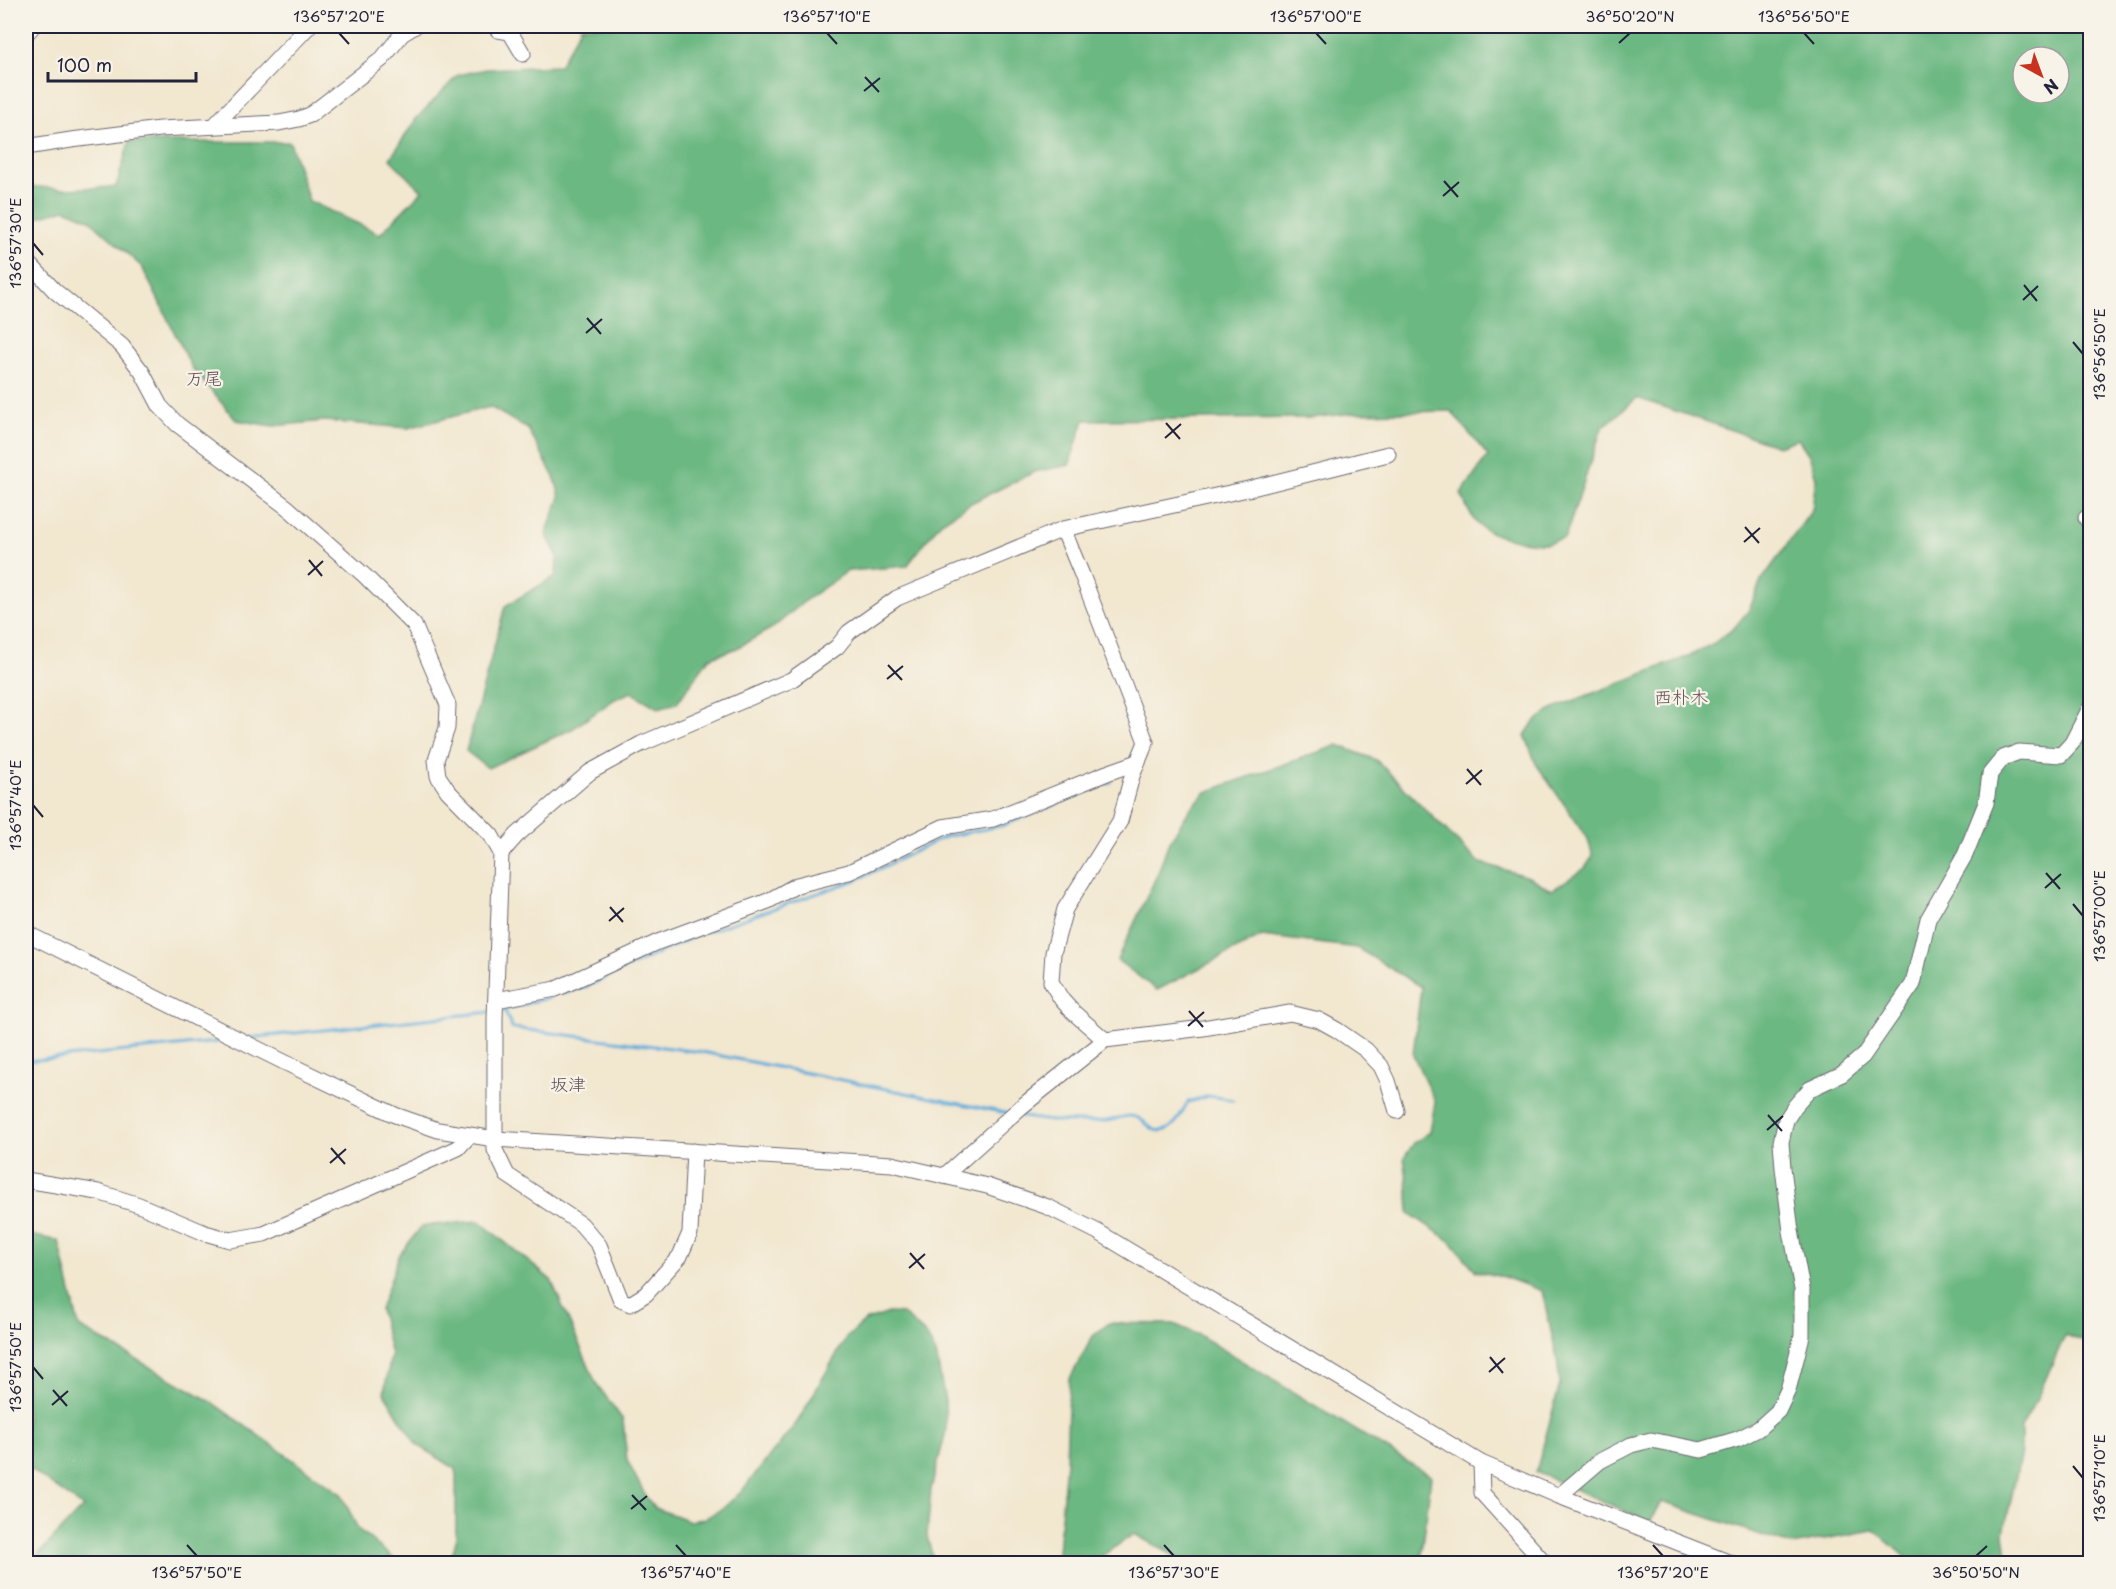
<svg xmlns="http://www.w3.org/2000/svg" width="2116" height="1589" viewBox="0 0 2116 1589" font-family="'Playpen Sans','Klee One',sans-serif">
	<rect width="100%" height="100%" fill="#f7f3e8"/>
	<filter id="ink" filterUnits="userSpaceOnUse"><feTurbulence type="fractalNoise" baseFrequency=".0167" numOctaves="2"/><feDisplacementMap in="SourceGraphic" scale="12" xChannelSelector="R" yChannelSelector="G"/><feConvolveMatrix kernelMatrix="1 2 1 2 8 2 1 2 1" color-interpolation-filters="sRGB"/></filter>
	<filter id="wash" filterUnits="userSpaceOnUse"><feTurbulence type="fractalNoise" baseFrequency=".008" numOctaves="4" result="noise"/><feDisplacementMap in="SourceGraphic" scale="24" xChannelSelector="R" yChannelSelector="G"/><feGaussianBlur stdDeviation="1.35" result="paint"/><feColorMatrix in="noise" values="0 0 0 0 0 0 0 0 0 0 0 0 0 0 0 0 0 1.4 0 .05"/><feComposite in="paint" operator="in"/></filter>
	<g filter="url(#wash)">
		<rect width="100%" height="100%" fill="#f2e7cf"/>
		<g fill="#6cb882" stroke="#476d5e" stroke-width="1.5" fill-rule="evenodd">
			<path d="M579 26H2090V1344L2065 1335 2036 1401 2021 1428V1452L2004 1533 2008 1563H1912L1874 1530 1791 1545 1662 1502 1650 1522 1536 1472 1560 1384 1557 1358 1542 1291 1504 1277 1476 1271 1450 1241 1409 1213 1407 1179 1404 1158 1414 1143 1430 1132 1435 1102 1413 1055 1421 987 1357 948 1262 936 1157 990 1117 960 1158 873 1168 844 1190 809 1206 792 1338 745 1376 760 1478 862 1529 877 1552 890 1585 868 1593 856 1587 837 1536 764 1525 735 1533 723 1552 709 1689 656 1714 643 1734 628 1749 610 1761 581 1812 510 1816 478 1809 455 1798 439 1778 446 1637 398 1602 428 1565 538C1559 540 1552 542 1546 543 1530 544 1494 537 1481 527 1471 520 1466 504 1461 494L1488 456 1451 411 1355 413 1310 418 1084 420 1069 465 1034 472 971 503 940 523 907 566 848 571 806 600 774 627 737 648 709 658 677 703 658 708 631 692 615 699 572 729 488 768 466 751 505 606 556 576 557 555 546 534 560 497 555 479 528 429 490 407 408 428 324 421 273 426 236 420 192 368 142 267 89 219 65 209 26 221V186L64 189 116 187 129 142H290L309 201 380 234 422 191 390 159 416 119 458 75 487 69 559 66 581 27ZM2023 57H2059V93H2023Z"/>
			<path d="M479 1221 551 1280 596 1383 623 1420 627 1460 646 1497 655 1508 690 1521 703 1519 722 1509 741 1492 798 1421 846 1338 865 1321 889 1313 903 1314 927 1336 936 1354 945 1401 946 1431 931 1489 927 1536 934 1563H450L456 1541V1469L416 1444 384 1393 391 1355 380 1310 399 1255 422 1226Z"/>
			<path d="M26 1234 59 1241 79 1327 210 1401 341 1494 358 1529 399 1563H30L83 1507 26 1466Z"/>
			<path d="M1109 1323 1174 1324 1199 1335 1431 1476 1421 1563H1188L1134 1534 1092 1563H1057L1066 1462 1069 1380 1093 1336Z"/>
		</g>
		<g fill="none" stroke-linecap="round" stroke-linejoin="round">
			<g stroke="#60acd9" stroke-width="3">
				<path d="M706 932 859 879 944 837 1001 826 1111 782"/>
				<path d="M563 994 588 986 700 934"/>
				<path d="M499 1011 551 997"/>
				<path d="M505 1011 512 1028 702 1052 1006 1113"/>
				<path d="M249 1038 490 1012"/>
				<path d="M26 1061 227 1041"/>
				<path d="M1018 1116C1047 1122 1076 1123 1106 1121 1114 1120 1122 1116 1129 1116 1145 1115 1149 1135 1165 1130 1177 1127 1181 1112 1188 1102L1209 1096 1233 1100"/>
			</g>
		</g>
	</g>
	<g filter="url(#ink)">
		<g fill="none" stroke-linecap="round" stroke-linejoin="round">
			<g stroke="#6b676f" stroke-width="17">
				<g id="minor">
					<path d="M496 26 498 30 510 32 523 54"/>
					<path d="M26 34 33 26"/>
					<path d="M402 34 415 26"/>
					<path d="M214 126 309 26"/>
					<path d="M26 147 71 140 160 129 279 123 299 119 310 115 382 59 402 34 401 26"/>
					<path d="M26 260 55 291 122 346 142 372 160 406 177 424 288 508 365 576 414 625 448 705 447 728 436 760 438 776 448 791 491 835 501 853 495 1018V1150L507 1175 581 1224 599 1245 621 1300 630 1304 646 1294 680 1256 690 1233 694 1151"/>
					<path d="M2086 518 2090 524"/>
					<path d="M1063 529 1082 575 1146 742 1132 776 1120 821 1065 909 1053 953 1051 982 1062 1000 1073 1012 1105 1040"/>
					<path d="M501 853 517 835 590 772 641 744 791 680 837 647 849 632 897 598 1063 529 1248 489 1388 454"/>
					<path d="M26 933 284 1062 395 1115 438 1130 495 1139 892 1164 987 1186 1048 1207 1098 1232 1481 1463 1559 1496 1733 1564"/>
					<path d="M496 1000 556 989 658 942 768 901 797 885 849 872 943 827 993 819 1107 773 1138 762"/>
					<path d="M944 1176 1021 1107 1105 1040 1203 1028 1290 1013 1319 1020 1337 1030 1366 1050 1381 1066 1388 1081 1397 1111"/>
					<path d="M26 1180 98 1192 139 1205 205 1233 230 1240 264 1234 458 1148 470 1135"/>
					<path d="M1481 1463 1482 1493 1546 1564"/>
					<path d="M1559 1496 1600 1461 1631 1445 1651 1440 1701 1450 1738 1439 1758 1429 1778 1411 1788 1390 1802 1336V1289L1791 1231 1783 1168 1781 1142 1786 1120 1795 1106 1810 1089 1842 1074 1863 1056 1913 984 1928 919 1965 855 1986 803 1990 774 2003 758 2019 752 2061 755 2072 743 2090 708"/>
				</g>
			</g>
			<use href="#minor" stroke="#fff" stroke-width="15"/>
		</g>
	</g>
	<path fill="none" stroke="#22223b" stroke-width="2" d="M339 33 349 44M827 33 837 44M1316 33 1326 44M1804 33 1814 44M1619 43 1630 33M865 77 879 92M864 91 880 78M1444 181 1458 197M1443 196 1459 182M33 243 43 255M2024 285 2037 301M2023 300 2038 286M587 318 601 334M586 333 602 319M2073 342 2083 354M1166 423 1180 439M1165 438 1181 424M1745 527 1759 543M1744 542 1760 528M309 560 322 576M308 575 323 561M888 665 902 680M887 679 903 666M1467 769 1481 785M1466 784 1482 770M33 805 43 817M2046 873 2060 889M2045 888 2061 874M2073 904 2083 916M610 907 623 922M609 921 624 908M1189 1011 1203 1027M1188 1026 1204 1012M1768 1115 1782 1131M1767 1130 1783 1116M331 1148 345 1164M330 1163 346 1149M910 1253 924 1269M909 1268 925 1254M1490 1357 1503 1373M33 1367 43 1379M1489 1372 1505 1358M53 1390 67 1406M52 1405 68 1391M2073 1466 2083 1478M632 1495 646 1510M631 1509 647 1496M187 1545 197 1556M676 1545 686 1556M1164 1545 1174 1556M1653 1545 1663 1556M1976 1556 1987 1546"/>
	<g text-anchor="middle" stroke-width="4.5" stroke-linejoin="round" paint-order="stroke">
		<g font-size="18" fill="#604d54" stroke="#f7f3e8">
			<text x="204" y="385">万尾</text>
			<text x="1681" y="704">西朴木</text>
			<text x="568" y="1091">坂津</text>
		</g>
	</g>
	<rect width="2116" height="1589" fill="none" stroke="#f7f3e8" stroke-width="66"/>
	<g transform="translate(2041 75) rotate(139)"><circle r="28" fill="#f7f3e8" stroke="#a29fa3" stroke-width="1.5"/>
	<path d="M0-4.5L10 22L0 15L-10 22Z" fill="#c8321e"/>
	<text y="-9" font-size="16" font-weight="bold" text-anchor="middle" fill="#22223b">N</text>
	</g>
	<path d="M48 72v9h148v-9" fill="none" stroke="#22223b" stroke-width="3"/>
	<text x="57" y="72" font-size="18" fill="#22223b" stroke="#f7f3e8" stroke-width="4.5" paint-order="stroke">100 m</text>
	<rect x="33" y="33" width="2050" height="1523" fill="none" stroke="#22223b" stroke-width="2"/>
	<g font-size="15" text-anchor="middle" fill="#22223b">
		<text x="339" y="22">136°57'20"E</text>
		<text x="827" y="22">136°57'10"E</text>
		<text x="1316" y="22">136°57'00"E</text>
		<text x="1630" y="22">36°50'20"N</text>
		<text x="1804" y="22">136°56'50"E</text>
		<text transform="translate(16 243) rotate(-90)" y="5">136°57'30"E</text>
		<text transform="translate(2100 354) rotate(-90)" y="5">136°56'50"E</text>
		<text transform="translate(16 805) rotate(-90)" y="5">136°57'40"E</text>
		<text transform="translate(2100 916) rotate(-90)" y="5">136°57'00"E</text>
		<text transform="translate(16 1367) rotate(-90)" y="5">136°57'50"E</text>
		<text transform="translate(2100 1478) rotate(-90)" y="5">136°57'10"E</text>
		<text x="197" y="1578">136°57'50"E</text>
		<text x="686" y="1578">136°57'40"E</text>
		<text x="1174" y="1578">136°57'30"E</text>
		<text x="1663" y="1578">136°57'20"E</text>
		<text x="1976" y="1578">36°50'50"N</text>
	</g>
</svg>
